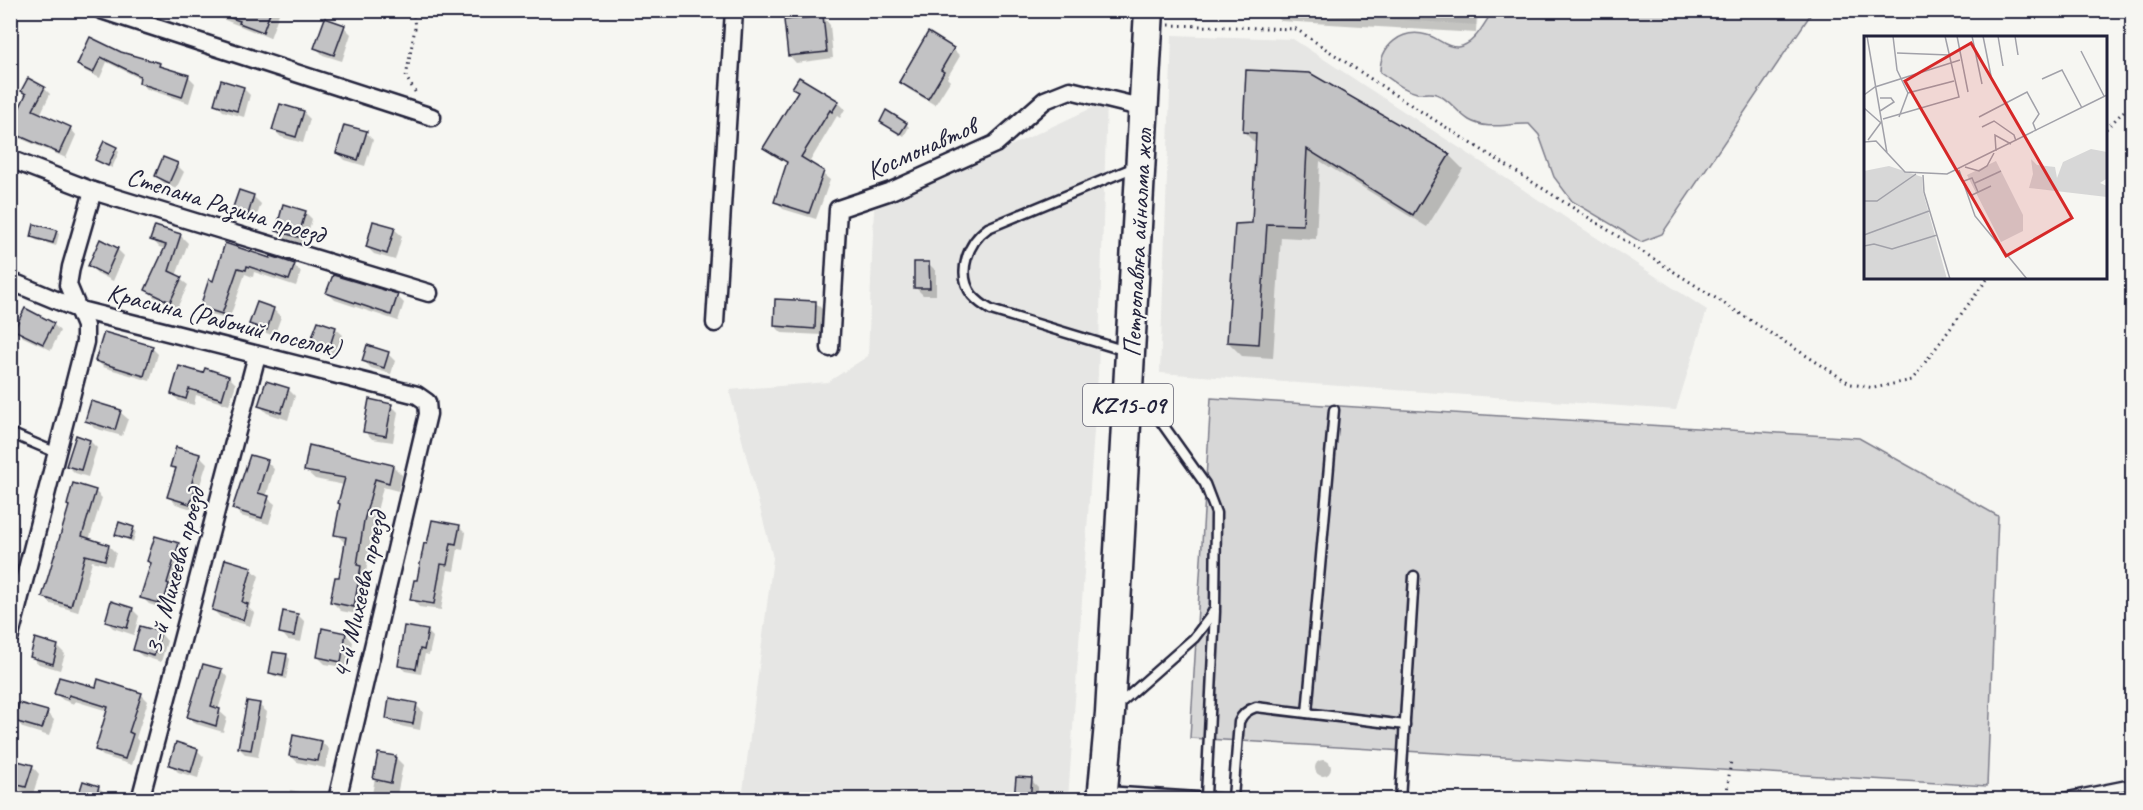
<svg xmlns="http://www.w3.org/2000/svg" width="2143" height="810" viewBox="0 0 2143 810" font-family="Caveat,sans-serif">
	<rect width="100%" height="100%" fill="#f6f6f2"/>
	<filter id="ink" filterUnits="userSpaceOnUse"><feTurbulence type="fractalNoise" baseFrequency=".0167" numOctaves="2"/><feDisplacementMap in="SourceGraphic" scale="12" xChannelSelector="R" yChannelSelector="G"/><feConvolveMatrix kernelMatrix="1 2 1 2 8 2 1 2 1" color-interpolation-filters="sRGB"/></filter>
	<g filter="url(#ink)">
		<g fill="#e6e6e4">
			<path d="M1262 11H1479L1477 25Z"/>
			<path d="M1172 35 1293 39 1707 310 1676 410 1160 373Z"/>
			<path d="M1107 101 1098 374 1068 799H742L773 558 729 390 828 382 868 356 874 209Z"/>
		</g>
		<g fill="#d7d7d7" stroke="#7c7c89" stroke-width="1.5">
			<path d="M1493 11V10L1813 11 1662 234 1641 242 1572 201 1554 177 1539 135 1529 124C1508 123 1488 131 1469 120 1457 113 1449 98 1436 94 1430 92 1423 94 1417 93 1403 90 1392 80 1380 72 1380 46 1401 28 1427 35 1437 37 1446 48 1458 47 1475 45 1484 23 1493 11Z"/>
			<path d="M1211 398 1859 438 1998 516 1987 786 1190 738Z"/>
		</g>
		<g fill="#0003">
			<path d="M173 10H184L183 14Z"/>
			<path d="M200 10H279L280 11 270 38Z"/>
			<path d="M1271 10H1477L1476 33 1281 21Z"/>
			<path d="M823 17 830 25 833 58 796 63 789 55Z"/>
			<path d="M344 27 351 34 342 61 323 55 316 48Z"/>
			<path d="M91 39 121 53 159 64 164 69 188 76 195 83 189 103 147 89 140 82 141 79 107 62 100 78 85 71 78 65Z"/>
			<path d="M953 49 960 56 947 78 950 81 935 105 908 89 900 82Z"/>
			<path d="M1247 71 1449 155 1463 169 1427 227 1320 161 1316 239 1281 237 1273 358 1242 356 1228 342 1253 224 1257 145 1244 132Z"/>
			<path d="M794 87 838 102 845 109 840 118 837 116 809 163 830 180 816 219 783 209 776 201 788 164 772 155 765 147 799 92Z"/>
			<path d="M44 88 50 94 40 115 70 128 76 135 66 158 17 137 11 131Z"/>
			<path d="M243 88 250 95 244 117 223 111 216 104Z"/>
			<path d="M303 112 310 119 303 143 281 137 274 130Z"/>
			<path d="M885 124H906L909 127 904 136Z"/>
			<path d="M366 133 373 140 365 166 345 160 338 153Z"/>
			<path d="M116 148 119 152 112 168 97 160Z"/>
			<path d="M177 165 184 172 176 189 164 183 156 176Z"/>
			<path d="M253 196 261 204 254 224 240 220 233 213Z"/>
			<path d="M305 212 312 219 305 244 285 238 277 231Z"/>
			<path d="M156 228 181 236 188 243 176 276 188 285 177 308 154 297 147 290 166 249 159 247 152 239Z"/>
			<path d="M394 229 402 236 395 260 374 254 367 247Z"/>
			<path d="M56 231 59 234 56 246 36 240 32 237Z"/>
			<path d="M226 245 271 260 294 265 301 272 296 286 254 272 253 277 245 274 229 320 208 314 201 306 214 282Z"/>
			<path d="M117 249 124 256 113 281 97 273 90 266Z"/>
			<path d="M929 264 936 271V295H923L915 287Z"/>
			<path d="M328 293 397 296 404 303 398 321 335 300Z"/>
			<path d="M816 303 823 310 822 335 782 333 775 326Z"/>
			<path d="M258 304 274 310 281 317 274 336 258 330 251 323Z"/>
			<path d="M53 324 60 331 51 350 23 337 16 329Z"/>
			<path d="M335 328 343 335 335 358 318 352 311 345Z"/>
			<path d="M152 348 158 354 150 381 103 367 97 360Z"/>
			<path d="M388 354 395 361 391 374 371 368 363 360Z"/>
			<path d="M204 375 229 377 236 384 229 405 196 395 194 405 179 401 172 394Z"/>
			<path d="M288 389 295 396 288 420 267 413 260 406Z"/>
			<path d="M391 405 398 412 393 442 372 439 365 431Z"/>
			<path d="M120 412 128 419 122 436 94 428 87 420Z"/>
			<path d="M90 441 97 448 88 477 75 473 68 466Z"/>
			<path d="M177 449 200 456 207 463 199 488 203 492 198 511 176 504 169 497 177 471 172 466Z"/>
			<path d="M267 462 274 469 266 497 275 504 269 524 241 516 234 508Z"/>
			<path d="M393 466 402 475 398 491 383 487 372 531 366 573 369 576 362 615 341 611 332 602 340 579 345 543 336 534 344 485 315 479 305 470Z"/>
			<path d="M95 491 102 498 89 540 109 546 116 553 112 566 92 561 78 612 51 604 44 597Z"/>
			<path d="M459 526 466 533 463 550 458 549 454 571 448 570 441 610 419 607 412 599 428 545Z"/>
			<path d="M133 528 136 531 133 542 120 537 116 534Z"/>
			<path d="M178 545 185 552 174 590 176 592 170 611 149 604 142 597 152 564 148 561Z"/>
			<path d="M251 569 259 576 249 608 254 613 250 626 220 617 213 610Z"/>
			<path d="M132 609 139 616 134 635 113 628 106 621Z"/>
			<path d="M298 615 305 622 301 642 288 640 281 632Z"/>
			<path d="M427 631 433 637 429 655 425 654 421 674 405 671 399 665Z"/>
			<path d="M160 633 167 641 161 662 142 656 134 649Z"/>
			<path d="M346 634 353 642 348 668 325 664 318 657Z"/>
			<path d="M36 640 58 647 65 654 60 670 39 664 31 657Z"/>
			<path d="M287 656 290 659 286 679 274 676 271 673Z"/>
			<path d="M221 670 228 678 218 710 227 718 223 732 196 724 189 717Z"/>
			<path d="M96 689 141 694 148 701 136 738 139 742 132 765 103 756 96 750 108 711 75 701 74 704 63 700 56 694Z"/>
			<path d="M259 705 267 712 258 757 246 755 239 748Z"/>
			<path d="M416 705 423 712 420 730 395 725 387 718Z"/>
			<path d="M47 713 54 720 49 736 23 728 16 720Z"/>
			<path d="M321 742 329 749 325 768 297 762 290 755Z"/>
			<path d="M197 750 204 757 198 778 178 772 171 765Z"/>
			<path d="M379 755 396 758 403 765 396 800H371Z"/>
			<path d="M10 760 32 766 39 774 33 794 10 787Z"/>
			<circle cx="1323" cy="768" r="8"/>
			<path d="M1031 780 1038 787V800H1016Z"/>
			<path d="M98 787 106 794 104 800H79Z"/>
			<path d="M290 790 311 794 317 800H288Z"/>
			<path d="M441 795 452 797 455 800H440Z"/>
		</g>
		<g fill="#c2c2c4" stroke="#22223b" stroke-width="1.5">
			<path d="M216 10H271L263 32 239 23 240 21 216 13Z"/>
			<path d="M823 16 827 52 788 56 784 20Z"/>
			<path d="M325 18 345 25 334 55 314 48Z"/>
			<path d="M928 32 954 48 941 70 944 72 928 99 899 82Z"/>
			<path d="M90 37 121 52 160 63 159 66 189 75 182 97 139 83 140 76 101 57 93 73 77 65Z"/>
			<path d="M1246 70 1310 73 1450 154 1413 215 1307 149 1303 225 1267 224 1259 344 1227 342 1235 224 1252 223 1256 133 1243 132Z"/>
			<path d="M799 77 839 101 832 112 830 110 801 157 824 171 809 213 774 202 787 162 763 148 798 91 792 88Z"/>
			<path d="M28 78 45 87 33 110 71 127 59 153 10 132V128L26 94 21 91Z"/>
			<path d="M221 80 244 87 237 111 214 104Z"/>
			<path d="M280 104 304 111 296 137 272 130Z"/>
			<path d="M886 110 907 123 900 134 880 122Z"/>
			<path d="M344 125 367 131 358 160 336 153Z"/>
			<path d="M104 141 117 147 108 166 95 160Z"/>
			<path d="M163 157 178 163 169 183 155 176Z"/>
			<path d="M239 190 254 195 247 218 231 213Z"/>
			<path d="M283 204 306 211 298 237 276 231Z"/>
			<path d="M373 221 395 227 387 254 366 247Z"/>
			<path d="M34 224 57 230 53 243 31 237Z"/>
			<path d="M155 226 181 234 169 271 182 277 170 302 145 290 166 245 150 240Z"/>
			<path d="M100 239 118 248 106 275 88 266Z"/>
			<path d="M225 243 270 258 271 256 295 264 289 280 247 266 246 270 238 268 222 314 200 307 209 279 213 281Z"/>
			<path d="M914 262H929L930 288H914Z"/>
			<path d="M333 275 398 294 391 315 326 293Z"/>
			<path d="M775 299 816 301 815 329 774 326Z"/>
			<path d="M257 302 274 308 267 330 249 324Z"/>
			<path d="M25 308 54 323 43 344 14 330Z"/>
			<path d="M318 321 336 327 328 352 309 345Z"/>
			<path d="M104 332 153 346 144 376 95 361Z"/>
			<path d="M367 345 389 352 384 368 362 361Z"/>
			<path d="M179 366 203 373 205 368 229 376 222 399 189 389 186 399 171 394Z"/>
			<path d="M266 381 289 388 281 413 258 406Z"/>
			<path d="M369 399 392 404 386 436 363 432Z"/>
			<path d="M91 401 121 410 115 430 85 421Z"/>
			<path d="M76 435 90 440 81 470 66 466Z"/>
			<path d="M309 445 393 465 389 483 375 479 364 521 357 565 361 566 354 607 330 602 335 577H339L346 537 334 535 340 504 338 503 345 478 304 471Z"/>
			<path d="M176 447 200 454 192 482 197 484 190 504 167 497 176 468 170 467Z"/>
			<path d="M250 455 268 460 258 493 269 496 262 518 232 509Z"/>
			<path d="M73 483 96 490 82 536 109 545 105 560 85 555 71 606 42 597 69 506 67 505Z"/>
			<path d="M432 520 460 525 456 544 451 543 447 565 441 564 434 604 410 600 414 580H417L424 543 427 544Z"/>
			<path d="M119 522 134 527 130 539 115 535Z"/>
			<path d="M155 536 179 543 167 583 169 584 163 604 140 598 151 563 147 561Z"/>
			<path d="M225 559 252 567 242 602 248 604 243 620 212 610Z"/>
			<path d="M111 601 133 608 127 628 105 622Z"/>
			<path d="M283 611 298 614 294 636 279 633Z"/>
			<path d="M140 626 161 632 154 656 133 650Z"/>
			<path d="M404 626 428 630 424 650 420 649 416 669 398 666Z"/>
			<path d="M322 628 346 633 341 662 317 657Z"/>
			<path d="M35 638 58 645 53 664 30 657Z"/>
			<path d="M273 652 287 654 283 676 269 673Z"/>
			<path d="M203 664 222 669 211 706 220 709 216 726 187 717Z"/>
			<path d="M59 677 96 687 98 679 142 693 129 732 133 734 125 759 95 750 108 707 69 695 68 698 54 694Z"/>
			<path d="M389 698 417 703 413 724 386 719Z"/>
			<path d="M247 701 260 703 251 750 238 748Z"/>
			<path d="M19 703 48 711 42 729 14 721Z"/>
			<path d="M293 735 322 741 318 761 289 756Z"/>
			<path d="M176 742 198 749 191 772 169 765Z"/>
			<path d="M378 753 396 756 391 783 373 779Z"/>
			<path d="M10 759 33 765 26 787 10 783Z"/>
			<path d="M1016 777 1032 778 1030 800H1014Z"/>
			<path d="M83 781 99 786 95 800H77Z"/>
		</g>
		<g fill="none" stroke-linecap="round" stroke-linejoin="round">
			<g stroke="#22223b" stroke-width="13">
				<g id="service">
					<path d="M1126 351 991 310C984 306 978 302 972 295 956 273 968 242 988 228L1135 167"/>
					<path d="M10 433 57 453"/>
					<path d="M1117 706 1194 638 1210 617 1215 608 1216 513 1205 484 1137 388"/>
					<path d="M1307 713 1334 410"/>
					<path d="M1106 791 1244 800"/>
					<path d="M1206 796 1215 611"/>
					<path d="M1233 798 1239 722C1242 714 1247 710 1256 707L1405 725"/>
					<path d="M1400 800 1414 576"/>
					<path d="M2053 800 2132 784"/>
				</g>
			</g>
			<g stroke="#22223b" stroke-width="21">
				<g id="minor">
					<path d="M101 10 432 117"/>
					<path d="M10 159 93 191 429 293"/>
					<path d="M10 281 80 310 417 395 427 402 428 414 337 800"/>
					<path d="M715 323 734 10"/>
					<path d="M830 348 838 209 891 191 995 144 1045 100 1070 90 1144 108"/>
					<path d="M10 636 85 342V326L68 285 71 267 93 191"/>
					<path d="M140 800 257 355"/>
				</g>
			</g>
			<g stroke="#22223b" stroke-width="33">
				<path id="trunk" d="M1102 800 1110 713 1149 10"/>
			</g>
			<g stroke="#22223b" stroke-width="3" stroke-dasharray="1.5 4.5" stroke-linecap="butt">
				<path d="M413 10 415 28 406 77 417 95"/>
				<path d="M1169 25 1296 29 1392 93 1851 384 1874 388 1912 380 1988 278"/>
				<path d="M2106 129 2132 103"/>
				<path d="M1726 800 1731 760"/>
			</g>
			<use href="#service" stroke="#f6f6f2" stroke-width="8"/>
			<use href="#minor" stroke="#f6f6f2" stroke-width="16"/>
			<use href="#trunk" stroke="#f6f6f2" stroke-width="28"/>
		</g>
	</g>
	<g text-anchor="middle" stroke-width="4.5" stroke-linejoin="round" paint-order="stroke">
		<rect fill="#f6f6f2" stroke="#626272" stroke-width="1.5" x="1083" y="384" width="90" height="42" rx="4.5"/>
		<g font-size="24" font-weight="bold" fill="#22223b">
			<text x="1128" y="413">KZ15-09</text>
		</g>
		<g font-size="26" fill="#22223b" stroke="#f6f6f2">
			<text transform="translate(921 148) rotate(-24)" y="9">Космонавтов</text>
			<text transform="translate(226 205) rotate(17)" y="9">Степана Разина проезд</text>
			<text transform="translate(1137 243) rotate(-87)" y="9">Петропавлға айналма жол</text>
			<text transform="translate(224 320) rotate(14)" y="9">Красина (Рабочий поселок)</text>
			<text transform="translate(174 571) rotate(-75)" y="9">3-й Михеева проезд</text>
			<text transform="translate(359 595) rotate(-77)" y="9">4-й Михеева проезд</text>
		</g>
	</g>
	<g transform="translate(1864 36)">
		<rect width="243" height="243" fill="#f6f6f2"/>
		<path d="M227 113 243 116 242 143 236 147 243 150V161L165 152 169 138 167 123 173 129 191 131 193 142 199 126ZM132 125 159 179V195L137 206 103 139ZM25 130 58 141 59 156 83 243H0V135Z" fill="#d7d7d7"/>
		<path fill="none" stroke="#a1a1a9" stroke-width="1.5" d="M3 0 23 117M29 0 33 34 44 57M93 0 104 56M108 0 118 48M119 0 127 40M134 0 139 30M151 0 154 19M217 15 240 60M33 17 85 19M178 43 198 34 218 72M0 59 11 51 96 24M16 62H27L30 66 16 75M0 72 17 87M35 81 44 57 90 45M115 81 163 56 175 78 169 87 172 95M19 83 95 61 81 0M118 91 130 85 150 99 152 105M4 104 18 85M0 106 12 105 41 136 83 138 243 59M132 115 131 99 147 108M101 131 115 135 123 130 130 117M95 134 111 180 163 243M59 139 60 156 86 243M100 145 108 142 114 156M111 147 137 135M106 160 127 150M0 165H13L52 138M0 199 65 175M0 210 10 208 28 213 73 199"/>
		<path fill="#d62828" fill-opacity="0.15" stroke="#d62828" stroke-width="3" d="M107 7 208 182 142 220 41 45Z"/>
		<rect width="243" height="243" fill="none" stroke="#22223b" stroke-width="3"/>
	</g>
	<rect width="2143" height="810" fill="none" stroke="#f6f6f2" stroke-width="36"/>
	<rect x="18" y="18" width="2107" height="774" fill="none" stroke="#22223b" stroke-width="2" filter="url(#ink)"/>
</svg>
